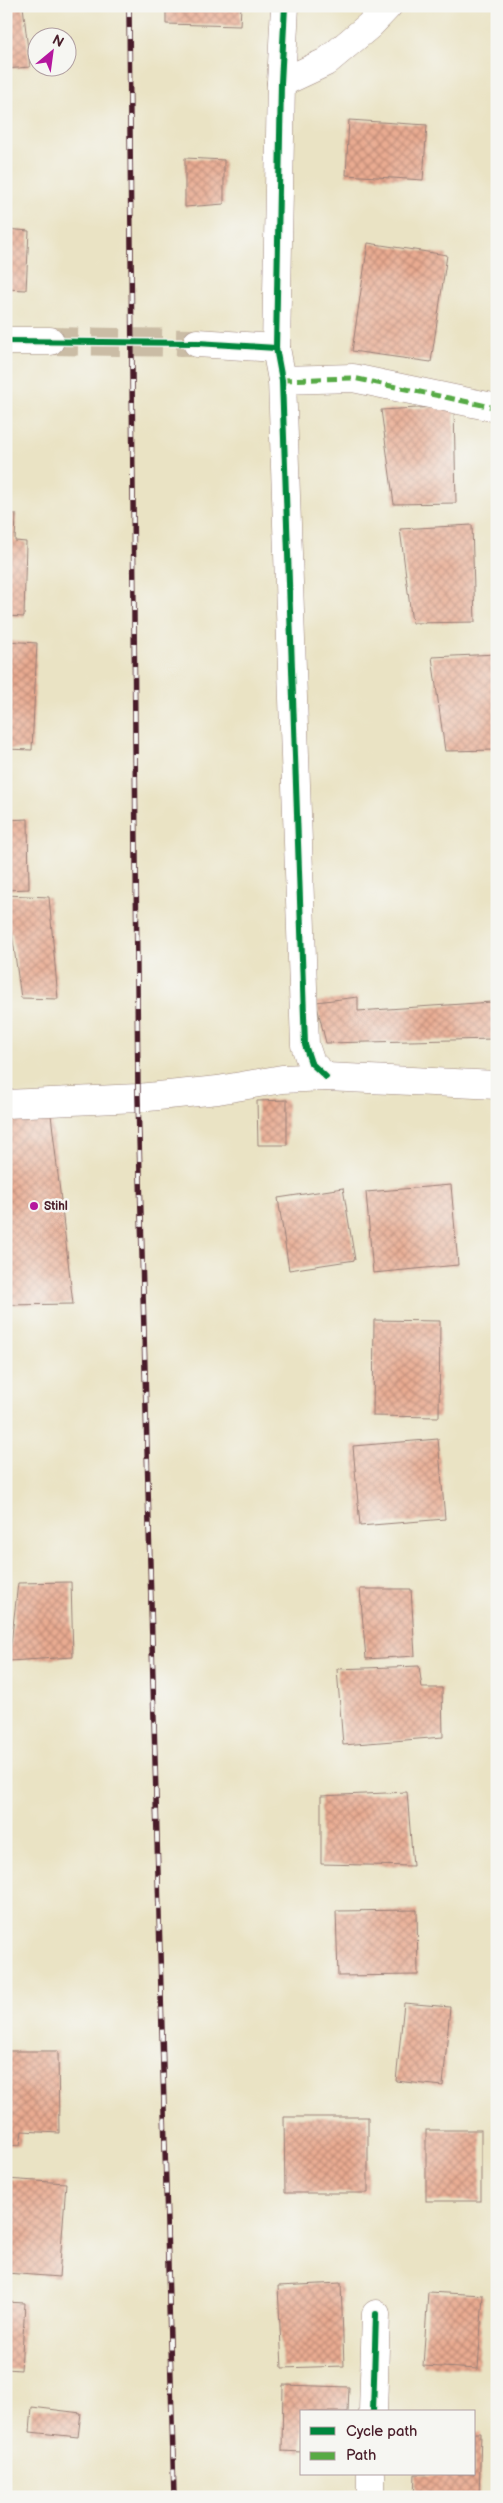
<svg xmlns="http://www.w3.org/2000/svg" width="503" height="2503" viewBox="0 0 503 2503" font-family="'Balsamiq Sans',sans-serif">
	<defs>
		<pattern id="building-cross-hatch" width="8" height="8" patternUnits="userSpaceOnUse" patternTransform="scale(1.25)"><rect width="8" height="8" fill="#e9ab91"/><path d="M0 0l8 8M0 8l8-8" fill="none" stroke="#bf8b77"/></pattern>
	</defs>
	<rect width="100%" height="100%" fill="#f6f6f2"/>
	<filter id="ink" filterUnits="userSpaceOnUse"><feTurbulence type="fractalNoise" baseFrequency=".02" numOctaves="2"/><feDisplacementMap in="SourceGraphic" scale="10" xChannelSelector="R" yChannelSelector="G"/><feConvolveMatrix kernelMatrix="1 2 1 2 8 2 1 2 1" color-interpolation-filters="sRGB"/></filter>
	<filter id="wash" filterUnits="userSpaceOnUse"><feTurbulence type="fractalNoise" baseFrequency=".0096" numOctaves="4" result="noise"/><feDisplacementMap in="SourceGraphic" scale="20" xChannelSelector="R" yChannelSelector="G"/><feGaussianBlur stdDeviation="1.12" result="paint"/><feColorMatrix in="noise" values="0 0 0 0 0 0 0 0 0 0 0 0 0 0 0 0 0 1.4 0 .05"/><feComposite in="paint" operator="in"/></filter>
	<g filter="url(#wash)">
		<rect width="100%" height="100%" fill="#eae3c4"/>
		<g id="blocks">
			<g fill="url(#building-cross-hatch)">
				<path d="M6 6H23L30 67 6 69Z"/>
				<path d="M166 6H241L240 26 166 24Z"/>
				<path d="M349 120 427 125 423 180 346 175Z"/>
				<path d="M185 158 224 160V204L185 207Z"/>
				<path d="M6 229 29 231 26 290 6 289Z"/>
				<path d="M368 243 447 255 431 362 352 351Z"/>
				<path d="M454 406 456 503 394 504 381 410Z"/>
				<path d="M6 514H16L15 541 26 542 24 617 6 616Z"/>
				<path d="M472 525 475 622 412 623 400 529Z"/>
				<path d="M6 641 37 643 32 750 6 749Z"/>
				<path d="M497 654V750L445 751 432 657Z"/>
				<path d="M28 819 29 889 6 890V820Z"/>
				<path d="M6 895 49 897 58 999 21 998 12 933 6 934Z"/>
				<path d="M358 997V1011L492 1002 493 1039 326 1043 316 1002Z"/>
				<path d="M287 1100V1145H258L257 1101Z"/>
				<path d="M50 1106 73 1304 6 1305V1109Z"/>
				<path d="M451 1185 458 1265 373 1273 366 1192Z"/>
				<path d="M343 1188 355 1260 289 1270 278 1198Z"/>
				<path d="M374 1320 440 1321 439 1417 373 1416Z"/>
				<path d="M438 1439 445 1519 360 1526 353 1446Z"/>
				<path d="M71 1582 73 1657 9 1661 18 1583Z"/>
				<path d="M360 1589H411L415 1656 366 1659Z"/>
				<path d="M419 1666 422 1688H442L443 1737 343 1745 337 1669Z"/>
				<path d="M407 1792 413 1866 321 1864V1796Z"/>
				<path d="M417 1910 418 1975 338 1976 336 1911Z"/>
				<path d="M404 2003 450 2007 443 2086 396 2081Z"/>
				<path d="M6 2051H58L59 2133 22 2131 20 2145 6 2146Z"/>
				<path d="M284 2117H368V2193H285Z"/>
				<rect x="426" y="2130" width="55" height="71"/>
				<path d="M6 2179 66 2183 59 2277 6 2273Z"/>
				<path d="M341 2283 344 2366 282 2368 278 2286Z"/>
				<path d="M428 2292 483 2295 478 2369 423 2366Z"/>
				<path d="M6 2302 25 2303 21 2370 6 2369Z"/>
				<path d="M283 2385 349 2387 348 2412H302V2452L282 2451Z"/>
				<path d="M32 2407 81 2413 78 2437 30 2432Z"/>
				<path d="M474 2433H481L479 2497H414L415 2474H474Z"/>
			</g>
		</g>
	</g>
	<g filter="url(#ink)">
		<use href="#blocks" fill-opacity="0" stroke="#9a8178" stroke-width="1"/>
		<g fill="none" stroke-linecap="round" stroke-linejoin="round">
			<path stroke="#cabca5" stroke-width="28" stroke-dasharray="28 14" stroke-linecap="butt" d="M50 341 197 343"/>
			<g stroke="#9a8178" stroke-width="29">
				<g id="street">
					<path d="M285 6 281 83 276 348 282 380 305 1045 311 1063 326 1077"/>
					<path d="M281 83 326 62 369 26 388 6"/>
					<path d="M6 341H50"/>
					<path d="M197 343 276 348"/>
					<path d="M282 380 353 378 497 408"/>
					<path d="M6 1104 138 1098 218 1090 282 1079 326 1077 497 1085"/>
					<path d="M373 2412 376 2314"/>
					<path d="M371 2497V2474"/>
				</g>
			</g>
			<use href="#street" stroke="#fff" stroke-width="28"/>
			<g stroke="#4a1f2b" stroke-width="5.5">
				<path id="rail" d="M129 6 138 1098 174 2497"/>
			</g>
			<use href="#rail" stroke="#f6f6f2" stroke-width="4" stroke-dasharray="11" stroke-linecap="butt"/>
			<path stroke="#57aa44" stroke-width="5" stroke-dasharray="10 5" stroke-linecap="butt" d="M282 380 353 378 497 408"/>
			<g stroke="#f6f6f2" stroke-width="9">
				<g id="cycleway">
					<path d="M285 6 281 83 276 348 282 380 305 1045 311 1063 326 1077"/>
					<path d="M6 341 197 343 276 348"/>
					<path d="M373 2412 376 2314"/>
				</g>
			</g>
			<use href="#cycleway" stroke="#00873e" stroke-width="6"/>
		</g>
	</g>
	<circle fill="#b5179e" stroke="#f6f6f2" stroke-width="2" cx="34" cy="1206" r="5"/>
	<g text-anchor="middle" stroke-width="5" stroke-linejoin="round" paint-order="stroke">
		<g font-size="12" font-weight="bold" fill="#4a1f2b" stroke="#f6f6f2" text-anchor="start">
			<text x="44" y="1210">Stihl</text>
		</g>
	</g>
	<rect width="503" height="2503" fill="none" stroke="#f6f6f2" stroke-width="25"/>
	<rect x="300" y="2410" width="175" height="65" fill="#f6f6f2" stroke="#b1a0a2"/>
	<rect x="310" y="2427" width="25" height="8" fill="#00873e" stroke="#b1a0a2"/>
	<text x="346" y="2436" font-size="15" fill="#4a1f2b">Cycle path</text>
	<rect x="310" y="2452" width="25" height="8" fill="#57aa44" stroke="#b1a0a2"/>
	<text x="346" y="2460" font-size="15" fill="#4a1f2b">Path</text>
	<g transform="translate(52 52) rotate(29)"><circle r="24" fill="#f6f6f2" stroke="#b1a0a2"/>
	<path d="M0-4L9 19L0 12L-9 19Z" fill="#b5179e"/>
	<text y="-8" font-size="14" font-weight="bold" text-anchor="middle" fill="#4a1f2b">N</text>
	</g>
</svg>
